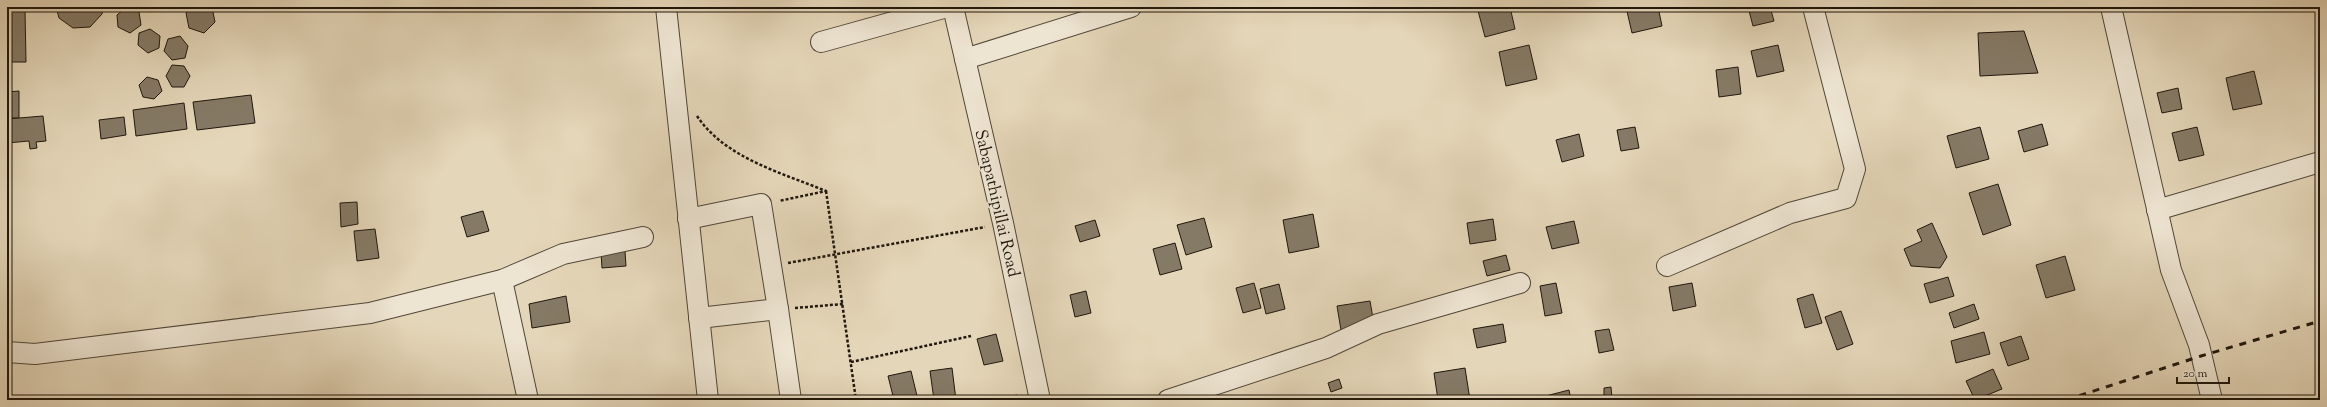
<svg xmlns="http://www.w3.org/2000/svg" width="2327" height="407" viewBox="0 0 2327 407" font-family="'Sorts Mill Goudy',serif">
	<rect width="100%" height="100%" fill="#e4d6b8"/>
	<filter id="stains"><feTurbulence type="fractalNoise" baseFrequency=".005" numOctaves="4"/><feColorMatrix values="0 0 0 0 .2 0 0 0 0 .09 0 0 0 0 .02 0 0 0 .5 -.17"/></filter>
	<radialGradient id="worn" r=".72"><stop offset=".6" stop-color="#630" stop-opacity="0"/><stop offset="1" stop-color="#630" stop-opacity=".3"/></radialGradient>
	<g fill="#857a66" stroke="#1f170d">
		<path d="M56 7H103L102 14 90 27 73 28 59 18Z"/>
		<path d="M127 7 139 12 141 25 130 33 118 27 117 15Z"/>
		<path d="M138 7H156L151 12Z"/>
		<path d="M192 7H212L215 22 204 33 189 28 186 13Z"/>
		<path d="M1477 7H1510L1515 29 1485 37Z"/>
		<path d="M1626 7H1658L1662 26 1632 33Z"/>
		<path d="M1748 7H1770L1774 21 1753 26Z"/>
		<path d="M7 9H25L26 62H7Z"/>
		<path d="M150 29 160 36 159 48 148 53 138 45 139 33Z"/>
		<path d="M2024 31 2038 73 1980 76 1978 33Z"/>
		<path d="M180 36 188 46 185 58 172 60 164 51 168 39Z"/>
		<path d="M1529 45 1537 79 1506 86 1499 52Z"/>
		<path d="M1778 45 1784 71 1757 77 1751 51Z"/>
		<path d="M172 65 184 66 190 76 184 87H172L166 76Z"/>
		<path d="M1738 67 1741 94 1719 97 1716 70Z"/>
		<path d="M2254 71 2262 104 2233 110 2226 78Z"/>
		<path d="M147 77 158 80 162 91 154 99 143 97 139 85Z"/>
		<path d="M2178 88 2182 109 2162 113 2157 93Z"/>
		<path d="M19 91V118H7V92Z"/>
		<path d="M251 95 255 123 197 130 193 102Z"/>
		<path d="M184 103 187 129 136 136 133 110Z"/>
		<path d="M43 116 46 141 36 142 37 148 30 149 29 141 7 143V119Z"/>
		<path d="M124 117 126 135 101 139 99 120Z"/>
		<path d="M2042 124 2048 145 2024 152 2018 131Z"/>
		<path d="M1635 127 1639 148 1621 151 1617 130Z"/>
		<path d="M1980 127 1989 159 1956 168 1947 136Z"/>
		<path d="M2197 127 2204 155 2179 161 2172 133Z"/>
		<path d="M1579 134 1584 156 1562 162 1556 140Z"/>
		<path d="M1998 184 2011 225 1983 235 1969 193Z"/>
		<path d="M357 202 358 224 341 227 340 203Z"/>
		<path d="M483 211 489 231 467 237 461 217Z"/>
		<path d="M1313 214 1319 247 1289 253 1283 220Z"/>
		<path d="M1204 218 1212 247 1186 255 1177 225Z"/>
		<path d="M1493 219 1496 240 1470 244 1467 223Z"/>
		<path d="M1095 220 1100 236 1080 242 1075 226Z"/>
		<path d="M1574 221 1579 243 1552 249 1546 227Z"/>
		<path d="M1932 223 1947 257 1940 268 1911 266 1904 249 1922 241 1917 230Z"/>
		<path d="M375 229 379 258 357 261 354 231Z"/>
		<path d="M1175 243 1182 269 1160 275 1153 249Z"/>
		<path d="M625 251 626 266 602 268 601 253Z"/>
		<path d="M1506 255 1510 270 1487 276 1483 261Z"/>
		<path d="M2065 256 2075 290 2046 298 2036 265Z"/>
		<path d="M1948 277 1954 296 1930 303 1924 284Z"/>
		<path d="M1254 283 1261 308 1243 313 1236 288Z"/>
		<path d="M1556 283 1562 313 1545 316 1540 286Z"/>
		<path d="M1692 283 1696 306 1673 311 1669 287Z"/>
		<path d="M1279 284 1285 309 1266 314 1260 289Z"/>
		<path d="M1086 291 1091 313 1075 317 1070 295Z"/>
		<path d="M1813 294 1822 323 1805 328 1797 299Z"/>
		<path d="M566 296 570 322 532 328 529 304Z"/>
		<path d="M1370 301 1374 324 1341 330 1337 306Z"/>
		<path d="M1974 304 1979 319 1954 328 1949 313Z"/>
		<path d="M1841 311 1853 344 1837 350 1825 317Z"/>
		<path d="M1503 324 1506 342 1477 348 1473 329Z"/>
		<path d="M1609 329 1614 350 1599 353 1595 331Z"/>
		<path d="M1984 332 1990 354 1956 363 1951 341Z"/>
		<path d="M996 334 1003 361 984 365 977 339Z"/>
		<path d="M2021 336 2029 359 2008 366 2000 343Z"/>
		<path d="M952 368 956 400H934L930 371Z"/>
		<path d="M1465 368 1470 400H1438L1434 373Z"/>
		<path d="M1993 369 2002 389 1975 400 1966 381Z"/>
		<path d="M911 371 918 400H894L888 376Z"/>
		<path d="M1339 379 1342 388 1331 392 1328 383Z"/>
		<path d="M1611 387 1612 399 1604 400V388Z"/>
		<path d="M1569 390 1571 400H1539L1538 398Z"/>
		<path d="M1017 395 1018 400H991Z"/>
	</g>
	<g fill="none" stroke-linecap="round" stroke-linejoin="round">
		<g stroke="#504738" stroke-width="22">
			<g id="minor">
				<path d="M666 7 708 400"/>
				<path d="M953 7 1003 223 1040 400"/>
				<path d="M2111 7 2171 270 2199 345 2212 400"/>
				<path d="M821 42 947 7"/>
				<path d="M965 59 1131 7"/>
				<path d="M2157 210 2320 162"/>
				<path d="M688 219 761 204 778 309"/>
				<path d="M1667 266 1790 213 1846 198 1855 169 1813 7"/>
				<path d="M502 280 528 400"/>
				<path d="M699 318 778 309 791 400"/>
				<path d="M7 352 35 354 370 313 502 280 563 254 643 237"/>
				<path d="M1168 400 1326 348 1378 324 1520 283"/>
			</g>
		</g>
		<g stroke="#1f170d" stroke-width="2.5" stroke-dasharray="3 2" stroke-linecap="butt">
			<path d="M697 116C725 158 782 173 826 191L779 201"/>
			<path d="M826 191 856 400"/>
			<path d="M788 263 985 227"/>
			<path d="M795 308 843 304"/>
			<path d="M851 362 971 336"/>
		</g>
		<use href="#minor" stroke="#ede4d1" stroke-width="20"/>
		<path stroke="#1f170d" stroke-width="3" stroke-dasharray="7 7" stroke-linecap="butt" d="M2066 400 2201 356 2320 321"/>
	</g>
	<g text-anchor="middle" stroke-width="3" stroke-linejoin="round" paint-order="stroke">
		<g font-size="17" fill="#1f170d" stroke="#ede4d1">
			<text transform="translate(998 203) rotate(77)" y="6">Sabapathipillai Road</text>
		</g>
	</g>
	<rect width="2327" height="407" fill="none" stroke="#e4d6b8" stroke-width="24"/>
	<rect x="8" y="8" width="2311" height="391" fill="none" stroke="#1f170d" stroke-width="2"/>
	<rect x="12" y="12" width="2303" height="383" fill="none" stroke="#1f170d"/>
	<path d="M2177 377v6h52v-6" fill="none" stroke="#1f170d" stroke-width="2"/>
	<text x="2183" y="377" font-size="12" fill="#1f170d" stroke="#ede4d1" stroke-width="3" paint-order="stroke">20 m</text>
	<rect width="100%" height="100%" filter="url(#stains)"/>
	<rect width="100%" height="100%" fill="url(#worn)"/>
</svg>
